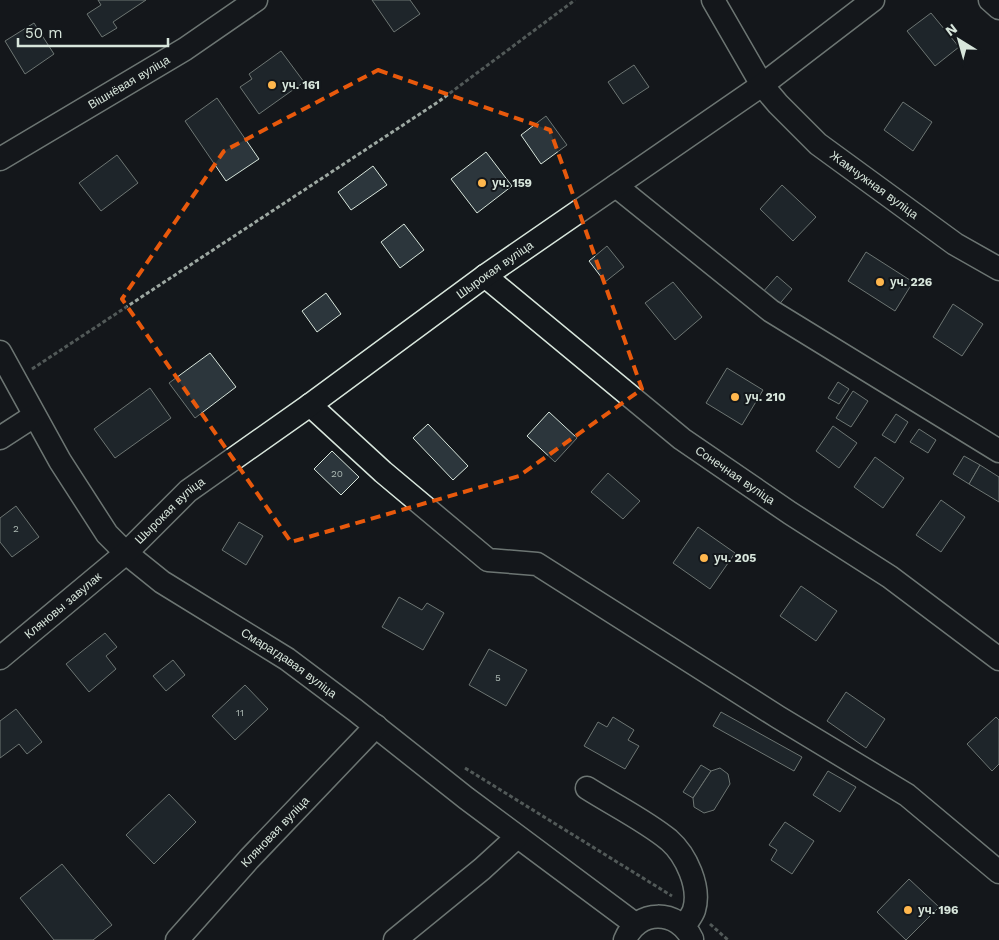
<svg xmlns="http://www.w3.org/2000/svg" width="999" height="940" viewBox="0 0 999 940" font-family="'Work Sans',sans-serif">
	<rect width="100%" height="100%" fill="#14181c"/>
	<g fill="#2c363c" stroke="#d8e6dc">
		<path d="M98 0H146L113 22 117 28 102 37 87 14 101 5Z"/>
		<path d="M372 0H410L420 14 394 32Z"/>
		<path d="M931 13 959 47 935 66 907 31Z"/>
		<path d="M34 23 54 54 25 74 5 41Z"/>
		<path d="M281 51 304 82 259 114 240 87 252 79 249 74Z"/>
		<path d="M634 65 649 87 623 104 608 82Z"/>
		<path d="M217 98 259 159 226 181 185 121Z"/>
		<path d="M903 102 932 122 913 151 884 130Z"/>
		<path d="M546 116 567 145 541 164 521 135Z"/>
		<path d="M486 152 512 186 477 213 451 179Z"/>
		<path d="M117 155 138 183 101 211 79 183Z"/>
		<path d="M373 166 387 185 351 210 338 192Z"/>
		<path d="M782 185 816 217 793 241 760 209Z"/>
		<path d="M404 224 424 250 400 268 381 242Z"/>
		<path d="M607 246 624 267 605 282 589 261Z"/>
		<path d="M866 252 913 282 895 311 848 281Z"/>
		<path d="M777 276 792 289 777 307 762 293Z"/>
		<path d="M673 282 702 317 675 340 645 303Z"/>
		<path d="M326 293 341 314 317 332 302 311Z"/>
		<path d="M953 304 983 324 962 356 933 337Z"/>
		<path d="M210 353 236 387 195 418 169 383Z"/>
		<path d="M727 368 763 390 742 425 706 403Z"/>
		<path d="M838 382 849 389 839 404 828 398Z"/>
		<path d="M150 388 171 418 115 458 94 429Z"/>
		<path d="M853 391 868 401 851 427 836 418Z"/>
		<path d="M549 412 577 438 555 462 527 436Z"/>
		<path d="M896 414 908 422 895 443 882 435Z"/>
		<path d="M428 424 468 466 453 480 413 438Z"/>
		<path d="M833 426 857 443 839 468 816 451Z"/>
		<path d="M919 429 936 440 928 453 910 442Z"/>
		<path d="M332 451 359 477 341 495 314 469Z"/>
		<path d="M964 456 980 465 969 484 953 474Z"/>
		<path d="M875 457 904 478 883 508 854 487Z"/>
		<path d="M980 465 999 477V502L969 484Z"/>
		<path d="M608 473 640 501 623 519 591 492Z"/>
		<path d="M941 500 965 517 941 552 916 535Z"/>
		<path d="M16 506 39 537 12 557 0 542V518Z"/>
		<path d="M239 522 263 536 246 565 222 550Z"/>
		<path d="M698 527 735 553 710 589 673 563Z"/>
		<path d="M801 586 837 611 816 641 780 616Z"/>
		<path d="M399 597 422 610 427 603 444 613 423 650 382 627Z"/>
		<path d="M105 633 117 647 106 656 116 669 89 692 66 664Z"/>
		<path d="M489 649 527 670 506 706 469 685Z"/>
		<path d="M173 660 185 675 166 691 153 676Z"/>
		<path d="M245 685 268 709 235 740 212 716Z"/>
		<path d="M846 692 885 719 866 748 827 721Z"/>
		<path d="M16 709 42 742 27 754 19 744 0 758V721Z"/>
		<path d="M721 712 802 757 794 771 713 726Z"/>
		<path d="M613 717 634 730 628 740 639 746 625 769 584 746 598 722 607 727Z"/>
		<path d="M996 717 999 720V764L992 771 967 744Z"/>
		<path d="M701 765 711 771 693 798 683 792Z"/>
		<path d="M720 768 728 774 730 784 714 810 704 813 694 807 693 798 711 771Z"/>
		<path d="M828 771 856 787 840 812 813 795Z"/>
		<path d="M169 794 196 822 154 864 126 835Z"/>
		<path d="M785 822 814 841 792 874 771 860 777 850 769 845Z"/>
		<path d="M62 864 112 925 93 940H54L20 898Z"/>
		<path d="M909 879 939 907 906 940 877 912Z"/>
	</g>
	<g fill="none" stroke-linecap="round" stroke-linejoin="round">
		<g stroke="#d8e6dc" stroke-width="25">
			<g id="minor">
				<path id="s1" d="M713 0 762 85 778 104 818 144 955 244 999 269"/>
				<path d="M990 0 999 8"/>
				<path id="s2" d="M0 159 185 49 256 0"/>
				<path d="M616 186 771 311 999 451"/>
				<path id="s3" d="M485 276 682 439 790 513 890 577 999 659"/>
				<path id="s4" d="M0 352 60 461 107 534 126 553 162 582 287 659 355 710 466 798 635 924"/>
				<path d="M310 405 383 472 488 560 537 564 778 717 907 795 999 872"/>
				<path d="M0 438 34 416"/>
				<path id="s5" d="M0 658 126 553 188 491 310 405 485 276 762 85 873 0"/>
				<path d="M587 788C612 804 646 821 669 840 686 855 701 887 694 910 692 916 687 921 684 927"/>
				<path id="s6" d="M177 940 249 859 376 726"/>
				<path d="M395 940 482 869 517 837"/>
				<path d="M625 940C637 909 678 909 692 939"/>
			</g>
		</g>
		<g stroke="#9da8a2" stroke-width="3" stroke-dasharray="4 2.5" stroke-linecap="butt">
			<path d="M32 369 438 102 575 0"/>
			<path d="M465 768 672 896"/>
			<path d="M710 924 728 940"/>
		</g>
		<use href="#minor" stroke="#14181c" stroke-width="22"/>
	</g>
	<path d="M0 0H999V940H0ZM378 70 550 130 642 389 519 476 291 542 122 299 224 151Z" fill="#14181c" fill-opacity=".55" fill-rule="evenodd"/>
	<path fill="none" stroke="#e8590c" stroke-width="4" stroke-dasharray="10 6" stroke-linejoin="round" d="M378 70 550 130 642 389 519 476 291 542 122 299 224 151Z"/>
	<g fill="#ffb74d" stroke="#14181c" stroke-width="2">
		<circle cx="272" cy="85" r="5"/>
		<circle cx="482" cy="183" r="5"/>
		<circle cx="880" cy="282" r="5"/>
		<circle cx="735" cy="397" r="5"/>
		<circle cx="704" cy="558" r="5"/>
		<circle cx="908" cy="910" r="5"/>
	</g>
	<g text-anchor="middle" stroke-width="4" stroke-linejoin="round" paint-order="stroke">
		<g font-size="10" fill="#adbab4">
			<text x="337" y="477">20</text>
			<text x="16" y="532">2</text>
			<text x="498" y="681">5</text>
			<text x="240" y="716">11</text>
		</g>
		<g font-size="12" fill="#d8e6dc" stroke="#14181c">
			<text dy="4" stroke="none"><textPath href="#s2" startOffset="150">Вішнёвая вуліца</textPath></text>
			<text dy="4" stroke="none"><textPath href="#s1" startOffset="249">Жамчужная вуліца</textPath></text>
			<text dy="4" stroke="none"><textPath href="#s5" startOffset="630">Шырокая вуліца</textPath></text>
			<text dy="4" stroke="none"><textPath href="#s3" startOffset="320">Сонечная вуліца</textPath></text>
			<text dy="4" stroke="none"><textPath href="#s5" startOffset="225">Шырокая вуліца</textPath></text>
			<text dy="4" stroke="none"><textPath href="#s5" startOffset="82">Кляновы завулак</textPath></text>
			<text dy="4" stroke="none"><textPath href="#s4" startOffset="435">Смарагдавая вуліца</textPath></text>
			<text dy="4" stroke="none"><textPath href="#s6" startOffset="146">Кляновая вуліца</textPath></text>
		</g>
		<g font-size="12" font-weight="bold" fill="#d8e6dc" stroke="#14181c" text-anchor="start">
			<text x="282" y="89">уч. 161</text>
			<text x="492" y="187">уч. 159</text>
			<text x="890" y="286">уч. 226</text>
			<text x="745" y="401">уч. 210</text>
			<text x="714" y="562">уч. 205</text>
			<text x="918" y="914">уч. 196</text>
		</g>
	</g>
	<g transform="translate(959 40) rotate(323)" stroke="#14181c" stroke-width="4" paint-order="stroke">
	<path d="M0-4L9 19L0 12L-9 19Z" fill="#d8e6dc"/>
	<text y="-8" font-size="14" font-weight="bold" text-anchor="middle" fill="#d8e6dc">N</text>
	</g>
	<path d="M18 38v8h150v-8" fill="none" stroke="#d8e6dc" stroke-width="2.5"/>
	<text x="25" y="38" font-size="15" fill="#d8e6dc" stroke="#14181c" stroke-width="4" paint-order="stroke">50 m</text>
</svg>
